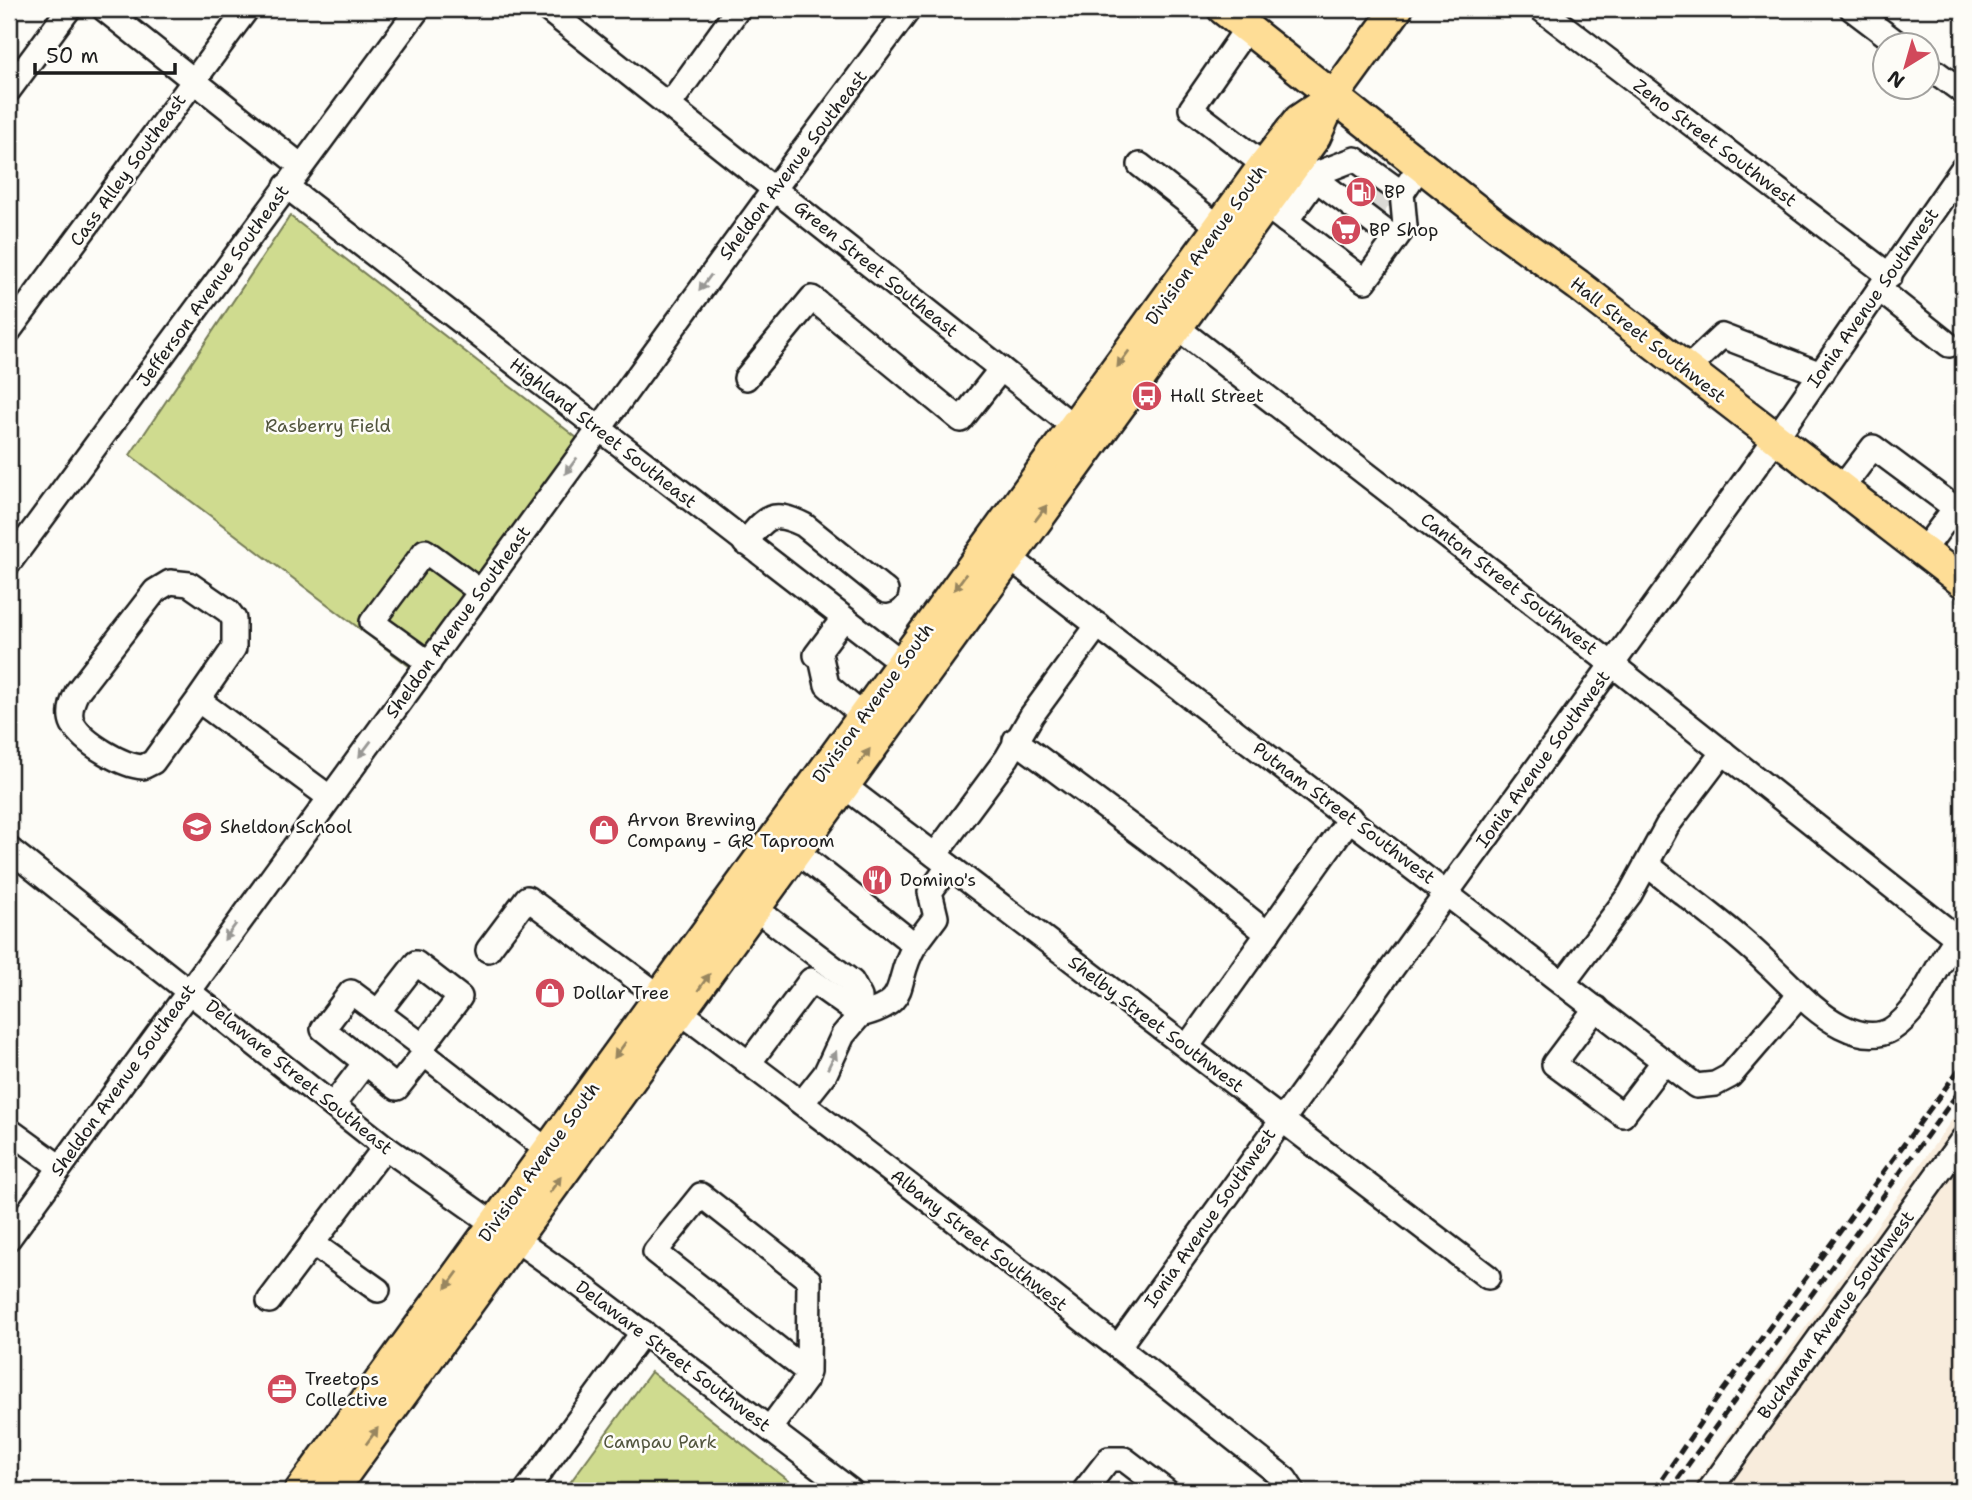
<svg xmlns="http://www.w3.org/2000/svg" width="1972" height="1500" viewBox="0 0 1972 1500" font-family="'Shantell Sans',sans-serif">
	<rect width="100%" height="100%" fill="#fdfcf7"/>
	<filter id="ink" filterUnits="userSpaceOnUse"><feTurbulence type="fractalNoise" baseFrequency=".0143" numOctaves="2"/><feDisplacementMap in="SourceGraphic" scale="14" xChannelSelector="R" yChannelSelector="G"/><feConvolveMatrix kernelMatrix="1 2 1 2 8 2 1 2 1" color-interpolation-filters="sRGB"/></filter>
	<g filter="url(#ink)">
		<path fill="#f8ecdc" d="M1963 1104V1491H1690Z"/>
		<g fill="#cfdb8f" stroke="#767c56" stroke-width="2">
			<path d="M290 216 586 445 421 675 130 455Z"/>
			<path d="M651 1372 802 1491H564Z"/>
		</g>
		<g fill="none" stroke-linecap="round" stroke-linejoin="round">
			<g stroke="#dbdad6" stroke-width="23" stroke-dasharray="23 11" stroke-linecap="butt">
				<path d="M1355 202 1369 182"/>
				<path d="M1369 213 1384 194"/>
			</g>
			<g stroke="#1c1c1c" stroke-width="28">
				<g id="minor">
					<path d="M104 9 301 166"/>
					<path d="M547 9 1073 426"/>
					<path d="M1541 9 1890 276"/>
					<path d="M1852 9 1901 46"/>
					<path d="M1247 28 1191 109 1264 165"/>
					<path d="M1926 65 1963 92"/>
					<path d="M9 90 69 9"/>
					<path d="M669 105 738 9"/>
					<path d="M1140 165 1219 227"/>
					<path d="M1316 179 1395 239"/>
					<path d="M286 186 914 672"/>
					<path d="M1265 205 1365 281 1405 226 1402 193 1420 166"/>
					<path d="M1286 221 1321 172 1355 159 1402 193"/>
					<path d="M1880 290 1949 345"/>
					<path d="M1165 318 1613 665 1957 938C1935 965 1923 1009 1892 1029 1876 1039 1857 1034 1841 1026 1812 1011 1792 986 1768 964 1732 928 1687 898 1648 865"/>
					<path d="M9 331 247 9"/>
					<path d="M1687 369 1722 336 1821 374"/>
					<path d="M746 378 812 298 961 420 1001 369"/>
					<path d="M1842 488 1873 447 1955 508"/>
					<path d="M745 543C766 517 771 509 804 525L886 591"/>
					<path d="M997 548 1696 1086 1715 1084 1730 1076 1799 996"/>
					<path d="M1923 551 1955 508 1963 511"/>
					<path d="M9 563 418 9"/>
					<path d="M843 619 816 655 821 658 827 685 863 716"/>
					<path d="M429 663 372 622 425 551 481 592"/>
					<path d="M198 700 234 648V619L228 611 189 584 170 582 155 591 77 692C72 702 68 714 73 724 83 743 123 766 143 767L153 762 198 700 329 797"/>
					<path d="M1015 740 1172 857 1268 934"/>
					<path d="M831 776 1488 1277"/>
					<path d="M9 849 385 1147 580 1285 851 1491"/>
					<path d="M796 851 915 945 936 917 930 892 949 866"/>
					<path d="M935 855 1007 758 1032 715 1098 625"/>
					<path d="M756 909 852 982 860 997V1015L843 1035 825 1074 802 1103"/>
					<path d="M488 950 527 898C784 1087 1036 1281 1285 1479L1293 1491"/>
					<path d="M1564 982 1630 894 1667 826 1723 752"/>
					<path d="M1596 1008 1554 1064 1623 1115 1664 1061"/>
					<path d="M378 1012 416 963 460 997 423 1046"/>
					<path d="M1187 1047 1350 818"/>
					<path d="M424 1054 423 1046 351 992 323 1029 397 1088 424 1054 547 1150"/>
					<path d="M749 1063 811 980 860 1015C913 1002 892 984 915 945"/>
					<path d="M333 1105 365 1063"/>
					<path d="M9 1130 60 1167"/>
					<path d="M9 1238 775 188 909 9"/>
					<path d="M312 1243 378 1290"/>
					<path d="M269 1301 385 1147"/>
					<path d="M1118 1347 1776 438 1963 168"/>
					<path d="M770 1428 805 1381 808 1372 655 1252 701 1195 809 1280 808 1372"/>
					<path d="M526 1491 643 1332"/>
					<path d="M1084 1491 1109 1459H1124L1166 1491"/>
					<path d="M1709 1491 1963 1139"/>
				</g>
			</g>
			<g stroke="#1c1c1c" stroke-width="35">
				<g id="major">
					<path d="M1223 9 1498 227 1578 285 1963 582"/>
					<path d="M300 1491 1264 165 1299 120 1333 97"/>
					<path d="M332 1491 1315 137 1333 97 1397 9"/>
				</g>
			</g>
			<use href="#minor" stroke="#fdfcf7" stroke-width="23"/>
			<use href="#major" stroke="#fedd96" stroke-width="30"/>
			<g stroke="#1c1c1c" stroke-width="5" stroke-dasharray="10 5" stroke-linecap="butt">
				<path d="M1654 1491 1711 1407 1963 1064"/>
				<path d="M1669 1491 1963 1086"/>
			</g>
		</g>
		<defs><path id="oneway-solid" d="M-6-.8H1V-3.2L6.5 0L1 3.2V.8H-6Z" transform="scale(1.75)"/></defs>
		<g fill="#989794">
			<use href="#oneway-solid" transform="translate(705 283) rotate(126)"/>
			<use href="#oneway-solid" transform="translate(571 466) rotate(126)"/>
			<use href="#oneway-solid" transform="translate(365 749) rotate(127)"/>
			<use href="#oneway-solid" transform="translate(230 932) rotate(126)"/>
			<use href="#oneway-solid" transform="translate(832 1060) rotate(-64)"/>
		</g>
		<g fill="#98865f">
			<use href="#oneway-solid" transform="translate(1123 359) rotate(126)"/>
			<use href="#oneway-solid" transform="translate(1041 513) rotate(-53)"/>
			<use href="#oneway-solid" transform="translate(960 582) rotate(126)"/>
			<use href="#oneway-solid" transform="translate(864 757) rotate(-54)"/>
			<use href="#oneway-solid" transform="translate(704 982) rotate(-55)"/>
			<use href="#oneway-solid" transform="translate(620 1050) rotate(126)"/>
			<use href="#oneway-solid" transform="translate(555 1185) rotate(-54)"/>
			<use href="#oneway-solid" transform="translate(452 1280) rotate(126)"/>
			<use href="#oneway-solid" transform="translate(372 1436) rotate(-54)"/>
		</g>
	</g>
	<defs>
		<g id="fuel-disc" transform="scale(1.575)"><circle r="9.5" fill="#d1495b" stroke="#fdfcf7"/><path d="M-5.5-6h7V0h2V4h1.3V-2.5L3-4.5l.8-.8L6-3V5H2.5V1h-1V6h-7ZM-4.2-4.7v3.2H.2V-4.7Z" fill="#fff"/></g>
		<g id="supermarket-disc" transform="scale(1.575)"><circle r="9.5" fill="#d1495b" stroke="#fdfcf7"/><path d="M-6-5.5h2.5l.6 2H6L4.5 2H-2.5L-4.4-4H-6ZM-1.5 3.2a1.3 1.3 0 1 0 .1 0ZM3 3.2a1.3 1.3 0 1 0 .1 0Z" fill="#fff"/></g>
		<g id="bus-disc" transform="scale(1.575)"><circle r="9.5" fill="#d1495b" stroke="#fdfcf7"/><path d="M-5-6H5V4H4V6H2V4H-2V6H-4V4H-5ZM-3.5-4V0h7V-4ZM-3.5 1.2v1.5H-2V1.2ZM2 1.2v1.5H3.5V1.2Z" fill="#fff"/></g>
		<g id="school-disc" transform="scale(1.575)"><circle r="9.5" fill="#d1495b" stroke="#fdfcf7"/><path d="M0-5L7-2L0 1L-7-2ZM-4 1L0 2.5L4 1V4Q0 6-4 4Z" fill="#fff"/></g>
		<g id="shop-disc" transform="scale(1.575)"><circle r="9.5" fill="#d1495b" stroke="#fdfcf7"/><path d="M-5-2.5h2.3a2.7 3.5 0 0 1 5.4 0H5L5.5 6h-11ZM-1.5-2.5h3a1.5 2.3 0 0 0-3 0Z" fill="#fff"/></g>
		<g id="restaurant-disc" transform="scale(1.575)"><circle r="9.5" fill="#d1495b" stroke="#fdfcf7"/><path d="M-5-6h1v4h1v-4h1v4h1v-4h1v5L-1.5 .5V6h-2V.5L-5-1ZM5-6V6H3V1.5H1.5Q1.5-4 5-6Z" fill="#fff"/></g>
		<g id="office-disc" transform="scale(1.575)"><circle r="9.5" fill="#d1495b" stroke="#fdfcf7"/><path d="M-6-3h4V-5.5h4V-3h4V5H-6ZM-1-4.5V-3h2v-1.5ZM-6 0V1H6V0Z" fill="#fff"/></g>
	</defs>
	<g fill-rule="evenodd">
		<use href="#fuel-disc" x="1361" y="192"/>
		<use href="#supermarket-disc" x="1346" y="230"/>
		<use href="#bus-disc" x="1147" y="396"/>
		<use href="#school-disc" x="197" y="827"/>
		<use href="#shop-disc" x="604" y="830"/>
		<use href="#restaurant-disc" x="877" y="880"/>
		<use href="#shop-disc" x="550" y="993"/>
		<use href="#office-disc" x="282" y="1389"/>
	</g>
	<g text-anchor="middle" stroke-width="5" stroke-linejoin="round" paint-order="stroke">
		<g font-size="18" fill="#1c1c1c" stroke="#fdfcf7">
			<text transform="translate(1715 143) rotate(37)" y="6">Zeno Street Southwest</text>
			<text transform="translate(793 165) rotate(-53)" y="6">Sheldon Avenue Southeast</text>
			<text transform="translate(128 170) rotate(-54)" y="6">Cass Alley Southeast</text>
			<text transform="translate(1206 245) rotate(-54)" y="6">Division Avenue South</text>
			<text transform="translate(876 269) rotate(39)" y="6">Green Street Southeast</text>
			<text transform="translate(213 286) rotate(-54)" y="6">Jefferson Avenue Southeast</text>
			<text transform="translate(1873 298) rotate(-55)" y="6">Ionia Avenue Southwest</text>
			<text transform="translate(1648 340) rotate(38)" y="6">Hall Street Southwest</text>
			<text transform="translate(603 433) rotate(38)" y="6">Highland Street Southeast</text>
			<text transform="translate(1509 584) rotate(38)" y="6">Canton Street Southwest</text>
			<text transform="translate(458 622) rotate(-54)" y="6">Sheldon Avenue Southeast</text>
			<text transform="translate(873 703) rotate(-54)" y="6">Division Avenue South</text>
			<text transform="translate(1543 759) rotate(-54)" y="6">Ionia Avenue Southwest</text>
			<text transform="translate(1344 813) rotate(37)" y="6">Putnam Street Southwest</text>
			<text transform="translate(1156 1024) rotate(37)" y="6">Shelby Street Southwest</text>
			<text transform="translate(299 1077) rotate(39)" y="6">Delaware Street Southeast</text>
			<text transform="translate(123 1080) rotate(-54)" y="6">Sheldon Avenue Southeast</text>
			<text transform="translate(539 1162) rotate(-54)" y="6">Division Avenue South</text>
			<text transform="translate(1210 1218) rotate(-55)" y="6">Ionia Avenue Southwest</text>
			<text transform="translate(979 1240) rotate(38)" y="6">Albany Street Southwest</text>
			<text transform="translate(1836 1315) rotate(-54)" y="6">Buchanan Avenue Southwest</text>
			<text transform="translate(673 1356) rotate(37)" y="6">Delaware Street Southwest</text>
		</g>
		<g font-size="18" fill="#1c1c1c" stroke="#fdfcf7" text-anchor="start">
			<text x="1384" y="198">BP</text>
			<text x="1369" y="236">BP Shop</text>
			<text x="1170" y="402">Hall Street</text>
			<text x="627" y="826">Arvon Brewing<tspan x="627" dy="21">Company - GR Taproom</tspan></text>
			<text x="220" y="833">Sheldon School</text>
			<text x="900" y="886">Domino's</text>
			<text x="573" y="999">Dollar Tree</text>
			<text x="305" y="1385">Treetops<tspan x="305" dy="21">Collective</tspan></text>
		</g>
		<g font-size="18" fill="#52553e" stroke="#fdfcf7">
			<text x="328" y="432">Rasberry Field</text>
			<text x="660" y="1448">Campau Park</text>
		</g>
	</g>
	<rect width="1972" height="1500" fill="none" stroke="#fdfcf7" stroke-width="35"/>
	<rect x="18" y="18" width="1937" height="1465" fill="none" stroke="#1c1c1c" stroke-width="2.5" filter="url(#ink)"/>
	<g transform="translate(1906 66) rotate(217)"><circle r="33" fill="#fdfcf7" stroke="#a3a29f" stroke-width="2"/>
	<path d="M0-5L12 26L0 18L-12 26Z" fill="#d1495b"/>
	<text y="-10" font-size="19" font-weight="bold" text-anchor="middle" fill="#1c1c1c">N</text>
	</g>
	<path d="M35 63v10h140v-10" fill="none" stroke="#1c1c1c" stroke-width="3.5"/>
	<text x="46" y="63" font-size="21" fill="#1c1c1c" stroke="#fdfcf7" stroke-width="5" paint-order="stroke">50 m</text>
</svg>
